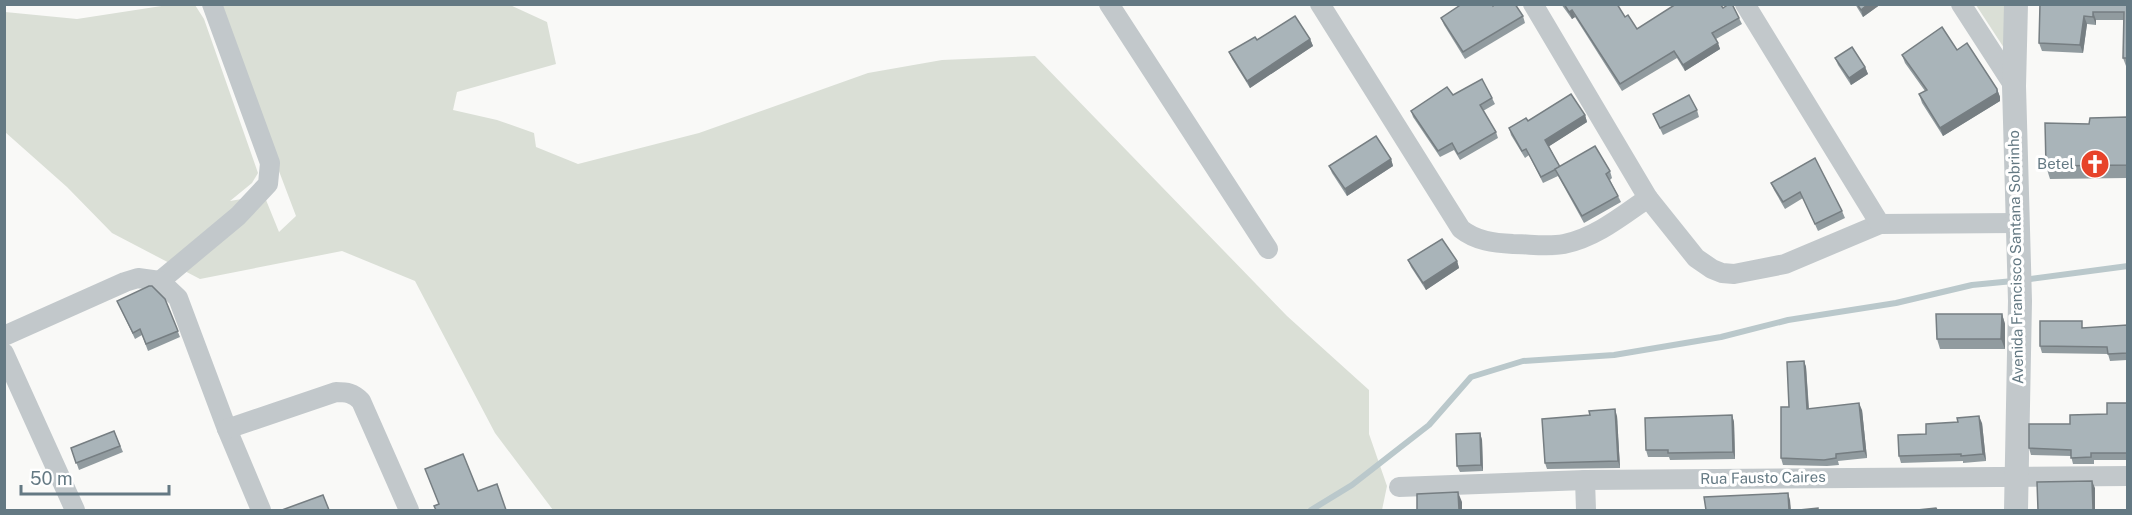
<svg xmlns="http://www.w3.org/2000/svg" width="2132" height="515" viewBox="0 0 2132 515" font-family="'Public Sans',sans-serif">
	<rect width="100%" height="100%" fill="#f9f9f7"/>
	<g fill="#dadfd6">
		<path d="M168 5H195L204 19 258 173 252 183 230 201 264 195 279 232 296 216 216 5H510L547 22 556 64 457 92 453 110 497 120 534 133 536 147 578 164 699 133 868 73 942 60 1035 56 1287 316 1369 390V434L1387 486 1382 510H553L495 433 415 281 342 251 200 279 112 233 67 187 5 132V12L77 19Z"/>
		<path d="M1976 5H2014L2006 51Z"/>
	</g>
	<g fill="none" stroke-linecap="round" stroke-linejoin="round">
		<g stroke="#bac8cb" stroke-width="6">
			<path d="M2023 280 2128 266"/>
			<path d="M1311 510 1352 485 1429 425 1471 377 1523 361 1614 355 1721 337 1788 320 1896 303 1972 285 2013 281"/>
		</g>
		<g stroke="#c2c8cb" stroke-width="20">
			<path d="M1109 4 1268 249"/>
			<path d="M1320 4 1461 229C1476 241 1494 243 1513 244 1529 244 1548 247 1564 244 1595 238 1622 216 1648 198"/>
			<path d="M1533 4 1648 198 1696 258 1712 269 1722 273 1734 274 1785 264 1880 224 2016 223"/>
			<path d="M1745 4 1880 224"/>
			<path d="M1961 4 2014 86"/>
			<path d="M160 281 238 216 268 184 270 163 212 4"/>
			<path d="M4 336 125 282 138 278 160 281 178 298 227 429 261 510"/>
			<path d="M4 353 75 510"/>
			<path d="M227 429 336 392C347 392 353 393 361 401L409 510"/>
			<path d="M1585 480 1586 510"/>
			<path d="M1399 487 1585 480 2128 476"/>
		</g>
		<path stroke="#c2c8cb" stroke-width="24" d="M2016 510 2020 301 2014 86 2016 4"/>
	</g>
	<g fill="#919b9f">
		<path d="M1561 4H1617L1625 17 1637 29 1723 8 1739 18 1742 24 1716 39 1720 49 1685 71 1677 58 1622 91 1575 17 1572 19Z"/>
		<path d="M1855 4H1881L1863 17Z"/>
		<path d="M2040 4H2127V66H2126L2123 58 2124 20H2096V25L2087 24 2083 53 2042 51 2039 43Z"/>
		<path d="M1493 6 1523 16 1525 23 1465 59 1444 25 1441 18Z"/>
		<path d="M1310 39 1313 46 1250 88 1232 59 1229 52 1257 40Z"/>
		<path d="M1957 50 1997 89 2000 97V101L1943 136 1922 103 1919 94 1925 91 1905 63 1902 55Z"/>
		<path d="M1835 58 1865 67 1868 74 1851 85 1838 65Z"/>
		<path d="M1453 95 1492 98 1495 104 1483 111 1496 132 1498 138 1460 160 1454 150 1440 157 1413 117 1411 111Z"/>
		<path d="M1697 110 1699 117 1663 135 1653 114Z"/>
		<path d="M1585 115 1587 122 1549 146 1560 167 1610 171 1612 178 1610 180 1621 202 1584 223 1558 176 1543 183 1529 155 1525 158 1511 135 1509 128 1528 121Z"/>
		<path d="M2127 117V178L2050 179 2046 166 2089 124Z"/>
		<path d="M1815 158 1842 211 1845 218 1818 231 1803 198 1785 209 1774 190 1771 183Z"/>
		<path d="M1391 159 1393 166 1347 196 1332 173 1329 166Z"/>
		<path d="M1408 260 1457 261 1459 268 1426 290 1411 267Z"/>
		<path d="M165 299 180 337 148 351 142 335 135 339 117 301Z"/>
		<path d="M2002 314 2005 324V349H1940L1937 339Z"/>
		<path d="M2127 325V360L2110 361 2108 354 2042 353 2040 346 2084 328Z"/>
		<path d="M1804 361 1806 367 1809 408 1862 410 1867 458 1838 461 1839 465 1827 466 1783 465 1781 458 1789 407Z"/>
		<path d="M2127 403V460H2094V464H2073L2071 456 2031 455 2029 448 2070 424 2107 414Z"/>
		<path d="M1590 415 1617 416 1620 468 1547 469 1545 463Z"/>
		<path d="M1732 415 1734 422 1735 459 1670 460 1669 457H1648L1646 450Z"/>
		<path d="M1982 423 1986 461 1963 463V461L1901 463 1899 456 1926 434Z"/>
		<path d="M114 431 123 452 79 470 71 448Z"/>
		<path d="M1480 433 1482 440 1483 471 1460 472 1457 466Z"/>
	</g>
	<g fill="#767e82">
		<path d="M1868 4H1881L1863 17 1861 10Z"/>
		<path d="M1572 10 1575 17 1572 19 1569 12Z"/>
		<path d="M2093 12 2096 20V25L2093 17Z"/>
		<path d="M2084 16 2087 24 2083 53 2080 45Z"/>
		<path d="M1310 39 1313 46 1250 88 1247 81Z"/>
		<path d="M1718 43 1720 49 1685 71 1683 65Z"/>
		<path d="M1865 67 1868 74 1851 85 1849 78Z"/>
		<path d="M1997 89 2000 97V101L1943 136 1940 128Z"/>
		<path d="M1585 115 1587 122 1548 147 1545 140Z"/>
		<path d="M1391 159 1393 166 1347 196 1345 189Z"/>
		<path d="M1457 261 1459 268 1426 290 1423 283Z"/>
		<path d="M2002 314 2005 324V349L2001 339Z"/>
		<path d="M1804 361 1806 367 1809 415 1807 409Z"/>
		<path d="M1859 403 1862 410 1867 458 1864 451Z"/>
		<path d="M1615 409 1617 416 1620 468 1618 461Z"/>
		<path d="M1732 415 1734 422 1735 459 1733 452Z"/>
		<path d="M1979 416 1982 423 1986 461 1983 454Z"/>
		<path d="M1480 433 1482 440 1483 471 1481 465Z"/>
		<path d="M2092 481 2095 488V510H2093Z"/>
		<path d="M1458 492 1462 502V510H1459Z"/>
		<path d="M1788 493 1790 500 1791 510H1789Z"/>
	</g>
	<g fill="#a9b4b9" stroke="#767e82" stroke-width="1.5">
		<path d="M1462 4H1492L1493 6 1495 4H1515L1523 16 1463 52 1441 18Z"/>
		<path d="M1564 4H1617L1625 17 1628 15 1637 29 1676 4H1720L1723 8 1729 4H1732L1739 18 1712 33 1718 43 1683 65 1674 51 1620 84 1572 10 1569 12Z"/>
		<path d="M1857 4H1868L1861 10Z"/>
		<path d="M2040 4H2127V58H2123L2124 12H2093V17L2084 16 2080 45 2039 43Z"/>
		<path d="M1295 16 1310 39 1247 81 1229 52 1255 37 1257 40Z"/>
		<path d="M1942 27 1957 50 1967 43 1997 89V93L1940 128 1919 94 1927 90 1902 55Z"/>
		<path d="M1852 47 1865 67 1849 78 1835 58Z"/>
		<path d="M1482 79 1492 98 1480 105 1496 132 1458 154 1452 143 1438 151 1411 111 1447 87 1453 95Z"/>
		<path d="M1571 94 1585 115 1545 140 1560 167 1541 177 1526 149 1522 151 1509 128 1526 118 1528 121Z"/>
		<path d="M1689 95 1697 110 1660 128 1653 114Z"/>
		<path d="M2127 117V165L2046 166 2045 123 2089 124 2090 118Z"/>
		<path d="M1376 136 1391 159 1345 189 1329 166Z"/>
		<path d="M1595 146 1610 171 1606 174 1618 196 1582 216 1555 169Z"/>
		<path d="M1815 158 1842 211 1815 224 1800 192 1783 202 1771 183Z"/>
		<path d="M1442 239 1457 261 1423 283 1408 260Z"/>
		<path d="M149 286H152L165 299 178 331 146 344 140 329 133 333 117 301Z"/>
		<path d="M1936 314H2002L2001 339H1937Z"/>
		<path d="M2040 321H2082V328L2127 325V353L2108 354 2107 347 2040 346Z"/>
		<path d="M1804 361 1807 409 1859 403 1864 451 1836 454V458L1824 460 1781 458V407H1789L1787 362Z"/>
		<path d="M2107 403H2127V453H2091V457L2071 458V450L2029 448V424H2070V415L2107 414Z"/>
		<path d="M1615 409 1618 461 1545 463 1542 419 1590 415 1589 411Z"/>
		<path d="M1732 415 1733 452 1668 453V450H1646L1645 418Z"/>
		<path d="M1979 416 1983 454 1961 456V454L1899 456 1898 435 1926 434V424L1958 422 1957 418Z"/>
		<path d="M114 431 120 446 76 463 71 448Z"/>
		<path d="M1480 433 1481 465 1457 466 1456 434Z"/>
		<path d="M463 454 478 491 497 484 506 510H436L434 506 439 504 425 469Z"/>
		<path d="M2092 481 2093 510H2097H2038L2037 482Z"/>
		<path d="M1458 492 1459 510H1417V494Z"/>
		<path d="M1788 493 1789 510H1706L1704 497Z"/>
		<path d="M323 495 329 510H282Z"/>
		<path d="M1818 508V510H1799Z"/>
		<path d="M1936 508 1937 510H1917Z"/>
	</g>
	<defs>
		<g id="church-disc" transform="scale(1.5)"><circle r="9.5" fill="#e7432a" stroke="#fff"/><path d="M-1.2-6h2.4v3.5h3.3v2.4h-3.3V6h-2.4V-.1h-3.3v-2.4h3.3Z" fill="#fff"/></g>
	</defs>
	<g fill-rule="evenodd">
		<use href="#church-disc" x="2095" y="164"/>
	</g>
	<g text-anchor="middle" stroke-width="6" stroke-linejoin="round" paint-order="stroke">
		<g font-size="15" fill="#647983" stroke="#fff" text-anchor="end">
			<text x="2074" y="169">Betel</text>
		</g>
		<g font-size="15" fill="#647983" stroke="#fff">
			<text transform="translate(2016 257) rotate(-91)" y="5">Avenida Francisco Santana Sobrinho</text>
			<text transform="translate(1763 478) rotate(-1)" y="5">Rua Fausto Caires</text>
		</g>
	</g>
	<rect width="2132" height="515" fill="none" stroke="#647983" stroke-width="12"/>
	<path d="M21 485v9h148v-9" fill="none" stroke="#647983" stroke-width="3"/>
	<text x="30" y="485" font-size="18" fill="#647983" stroke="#ffffff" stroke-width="4.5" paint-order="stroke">50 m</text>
</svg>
